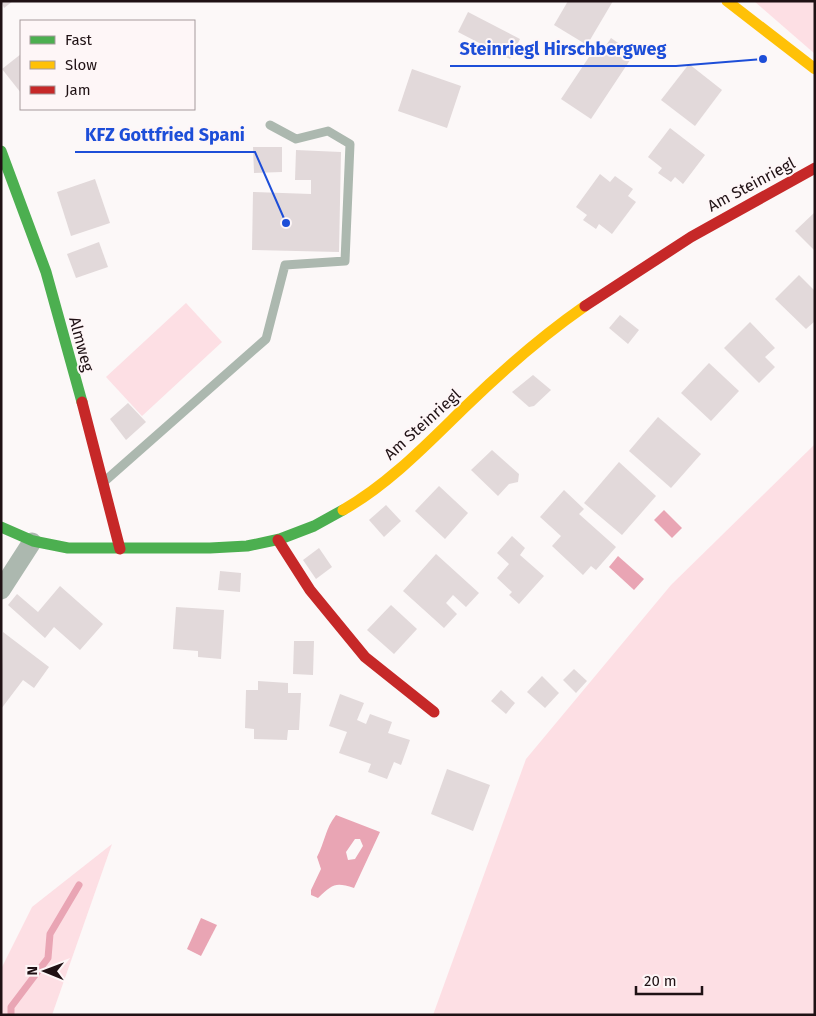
<svg xmlns="http://www.w3.org/2000/svg" width="816" height="1016" viewBox="0 0 816 1016" font-family="'Fira Sans',sans-serif">
	<rect width="100%" height="100%" fill="#fcf8f8"/>
	<g fill="#fddfe4">
		<path d="M754 1H815V54Z"/>
		<path d="M186 303 222 342 142 416 106 377Z"/>
		<path d="M815 444V1015H433L526 759 671 585Z"/>
		<path d="M112 844 52 1015H1V969L32 907Z"/>
	</g>
	<g fill="#e9a5b4" fill-rule="evenodd">
		<path d="M664 510 682 528 672 538 654 520Z"/>
		<path d="M618 556 644 579 634 590 609 567Z"/>
		<path d="M336 815 380 832 354 888C335 882 333 884 318 898L311 895V890L321 869 317 857C325 842 325 829 336 815ZM355 839H360L363 846 355 859 348 860 346 852Z"/>
		<path d="M201 918 217 925 201 956 187 949Z"/>
	</g>
	<g fill="none" stroke-linecap="round" stroke-linejoin="round">
		<path stroke="#e9a5b4" stroke-width="7" d="M11 1015V1007L48 958 50 934 79 885"/>
	</g>
	<g fill="#e2d9da">
		<path d="M1 1H13L4 8Z"/>
		<path d="M568 1H613L587 45 554 25Z"/>
		<path d="M468 12 520 39 510 59 458 32Z"/>
		<path d="M611 38 634 54 591 119 561 99 595 48 601 53Z"/>
		<path d="M21 54V93L2 69Z"/>
		<path d="M689 64 722 90 695 126 661 100Z"/>
		<path d="M412 69 461 86 447 128 398 111Z"/>
		<path d="M670 128 705 155 683 184 675 177 671 182 658 173 662 168 648 157Z"/>
		<path d="M253 147H282V172L254 173Z"/>
		<path d="M296 150 341 152 339 252 252 250 253 192 311 194V180H295Z"/>
		<path d="M600 174 610 182 615 176 633 189 628 196 636 202 612 234 599 224 596 229 583 220 587 215 576 207Z"/>
		<path d="M95 179 110 223 71 236 57 192Z"/>
		<path d="M815 212V251L795 231Z"/>
		<path d="M99 242 108 267 76 278 67 254Z"/>
		<path d="M799 275 815 291V321L806 329 775 299Z"/>
		<path d="M620 315 639 330 628 344 609 328Z"/>
		<path d="M750 322 775 348 765 357 775 367 759 383 724 348Z"/>
		<path d="M709 363 739 391 711 421 681 393Z"/>
		<path d="M533 375 551 390 534 406 529 407 512 392Z"/>
		<path d="M128 403 146 422 126 440 110 419Z"/>
		<path d="M658 417 701 454 671 488 629 451Z"/>
		<path d="M492 450 519 474 518 482 509 484 498 496 471 470Z"/>
		<path d="M619 462 656 496 622 535 584 503Z"/>
		<path d="M439 486 468 513 445 539 415 511Z"/>
		<path d="M564 490 584 509 579 514 616 547 596 570 591 566 583 575 552 546 561 536 540 517Z"/>
		<path d="M386 505 401 521 384 537 369 520Z"/>
		<path d="M512 536 525 548 520 555 544 576 519 604 509 595 512 592 497 578 509 564 497 553Z"/>
		<path d="M319 548 332 567 316 579 303 560Z"/>
		<path d="M436 554 479 593 466 607 453 595 446 603 457 614 444 628 403 591Z"/>
		<path d="M220 571 241 573 240 592 218 590Z"/>
		<path d="M60 586 103 624 80 650 54 627 45 638 8 605 17 594 38 612Z"/>
		<path d="M391 605 417 629 394 654 367 630Z"/>
		<path d="M176 607 224 610 221 659 198 657V651L173 649Z"/>
		<path d="M3 632 49 667 34 688 23 680 1 709Z"/>
		<path d="M294 641H314L313 675 293 674Z"/>
		<path d="M574 669 587 681 576 693 563 680Z"/>
		<path d="M542 676 559 693 545 708 527 692Z"/>
		<path d="M258 681 288 683V693H301L299 730H288L287 740 254 739V729L245 728 246 690H258Z"/>
		<path d="M501 690 515 703 506 714 491 701Z"/>
		<path d="M340 694 364 703 357 720 366 724 370 714 392 722 388 733 410 740 401 765 394 762 387 779 368 772 371 764 339 753 347 732 329 726Z"/>
		<path d="M447 769 490 785 473 831 431 814Z"/>
	</g>
	<g fill="none" stroke-linecap="round" stroke-linejoin="round">
		<path stroke="#acb8af" stroke-width="9" d="M106 480 266 339 285 265 345 261 350 144 328 131 296 139 270 125"/>
		<path stroke="#acb8af" stroke-width="19" d="M1 590 32 542"/>
		<g stroke="#4caf50" stroke-width="11">
			<path d="M1 151 46 272 82 402"/>
			<path d="M1 527 33 541 68 548H210L247 546 280 539 314 526 343 510"/>
		</g>
		<g stroke="#ffc107" stroke-width="11">
			<path d="M727 1 815 69"/>
			<path d="M343 510C389 484 428 443 465 407 503 370 542 336 585 306"/>
		</g>
		<g stroke="#c62828" stroke-width="11">
			<path d="M585 306 691 237 815 168"/>
			<path d="M82 402 120 549"/>
			<path d="M278 540 310 590 365 657 434 712"/>
		</g>
	</g>
	<g text-anchor="middle" stroke-width="4" stroke-linejoin="round" paint-order="stroke">
		<g font-size="16" fill="#1f1114" stroke="#fef6f7">
			<text transform="translate(751 184) rotate(-28)" y="6">Am Steinriegl</text>
			<text transform="translate(82 344) rotate(75)" y="6">Almweg</text>
			<text transform="translate(422 424) rotate(-42)" y="6">Am Steinriegl</text>
		</g>
	</g>
	<path fill="none" stroke="#1d4ed8" stroke-width="2" d="M763 59L676 66H450M286 223L255 152H75"/>
	<g fill="#1d4ed8" stroke="#fef6f7" stroke-width="2">
		<circle cx="763" cy="59" r="5"/>
		<circle cx="286" cy="223" r="5"/>
	</g>
	<g font-size="18" text-anchor="middle" font-weight="bold" fill="#1d4ed8" stroke="#fef6f7" stroke-width="4" stroke-linejoin="round" paint-order="stroke">
		<text x="563" y="55">Steinriegl Hirschbergweg</text>
		<text x="165" y="141">KFZ Gottfried Spani</text>
	</g>
	<rect width="816" height="1016" fill="none" stroke="#1f1114" stroke-width="5"/>
	<rect x="20" y="20" width="175" height="90" fill="#fef6f7" stroke="#a59a9c"/>
	<rect x="30" y="36" width="25" height="8" fill="#4caf50" stroke="#a59a9c"/>
	<text x="65" y="45" font-size="15" fill="#1f1114">Fast</text>
	<rect x="30" y="61" width="25" height="8" fill="#ffc107" stroke="#a59a9c"/>
	<text x="65" y="70" font-size="15" fill="#1f1114">Slow</text>
	<rect x="30" y="86" width="25" height="8" fill="#c62828" stroke="#a59a9c"/>
	<text x="65" y="95" font-size="15" fill="#1f1114">Jam</text>
	<g transform="translate(45 971) rotate(271)" stroke="#fef6f7" stroke-width="4" paint-order="stroke">
	<path d="M0-4L9 19L0 12L-9 19Z" fill="#1f1114"/>
	<text y="-8" font-size="14" font-weight="bold" text-anchor="middle" fill="#1f1114">N</text>
	</g>
	<path d="M636 986v8h66v-8" fill="none" stroke="#1f1114" stroke-width="2.5"/>
	<text x="644" y="986" font-size="15" fill="#1f1114" stroke="#fef6f7" stroke-width="4" paint-order="stroke">20 m</text>
</svg>
